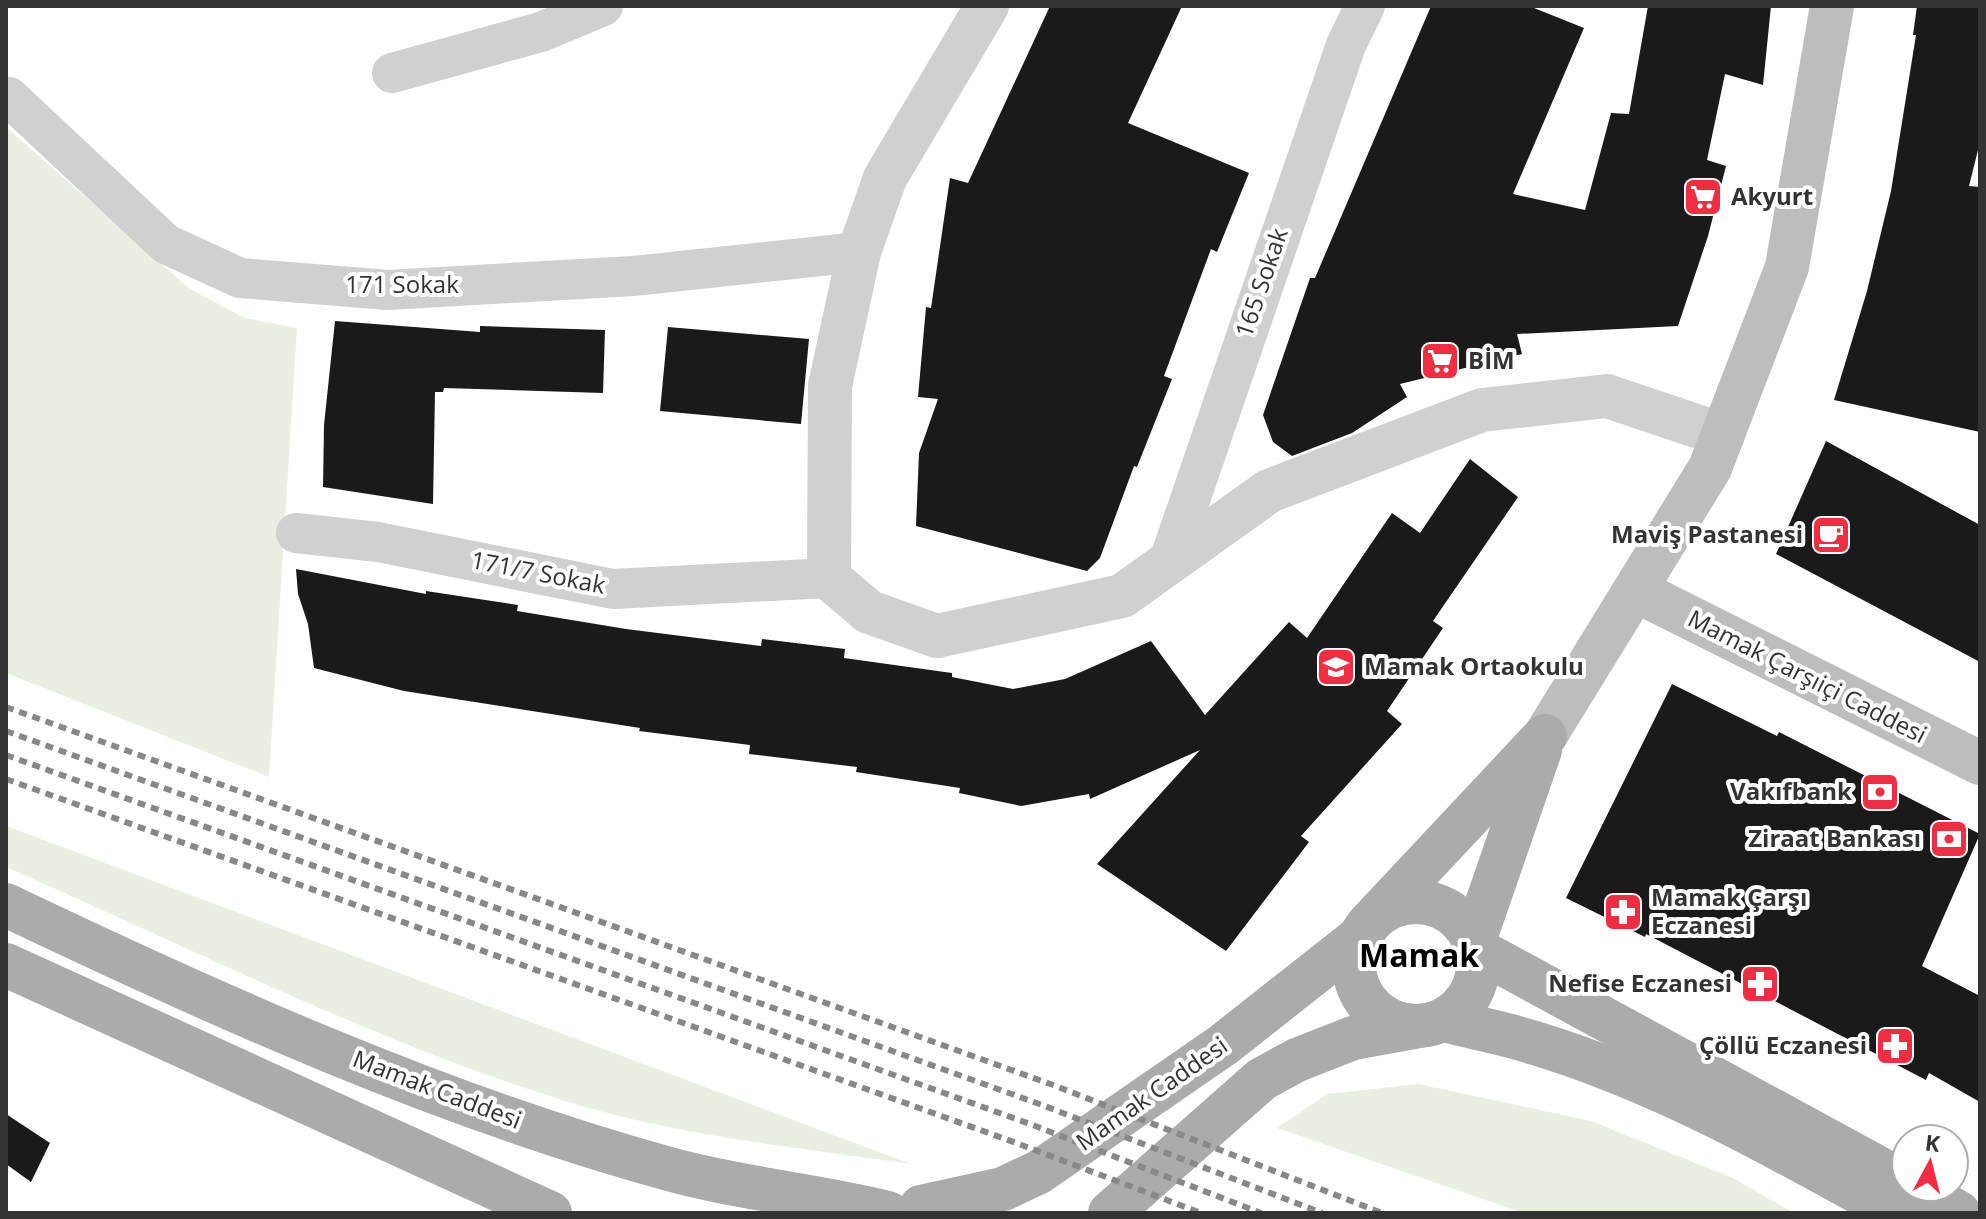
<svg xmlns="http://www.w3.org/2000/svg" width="1986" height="1219" viewBox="0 0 1986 1219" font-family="'Open Sans',sans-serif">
	<rect width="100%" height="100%" fill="#fff"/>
	<g fill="#e9f0e1">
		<path d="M6 127 190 289 245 318 297 328 269 777 6 673Z"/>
		<path d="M6 826 911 1164C796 1147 676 1136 565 1101 372 1041 191 948 6 867Z"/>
		<path d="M1419 1084 1591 1121 1733 1178 1794 1213H1523L1277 1128 1327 1094Z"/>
	</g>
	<g fill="#1a1a1a">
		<path d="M1050 6H1182L1128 123 1249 173 1217 252 1211 249 1164 376 1172 379 1137 467 1134 466 1100 558 1087 571 916 526 919 453 938 399 918 397 926 307 931 308 950 178 968 183Z"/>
		<path d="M1431 6H1529L1584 28 1513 194 1585 210 1611 113 1629 114 1648 6H1771L1763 85 1725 74 1707 160 1726 166 1708 236 1678 326 1517 334 1522 354 1400 384 1407 397 1352 433 1292 456 1273 442 1263 415 1310 278H1315Z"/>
		<path d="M1917 6H1980V142L1969 186 1980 187V432L1834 400 1867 291 1891 191 1916 35H1913Z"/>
		<path d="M335 321 480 332V326L605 330 603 393 444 388 443 392H435L433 504 323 487 324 425Z"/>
		<path d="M668 327 809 339 801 424 660 411Z"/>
		<path d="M1826 441 1980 525V662L1776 554Z"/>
		<path d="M1470 459 1518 497 1433 621 1443 628 1387 711 1402 724 1301 836 1309 842 1226 951 1097 864 1200 750 1090 799 1089 794 1021 806 959 793 960 788 856 772 857 767 749 754 750 745 639 731 640 728 404 691 314 668 308 624 298 594 296 569 426 594V591L518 605 517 611 626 629 761 646 762 639 845 649 844 658 952 673V677L1013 689 1065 679 1151 641 1205 715 1289 622 1307 638 1392 513 1420 533Z"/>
		<path d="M1672 684 1777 736 1779 732 1980 834 1922 966 1980 996V1102L1929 1073 1926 1080 1646 934 1645 937 1566 898Z"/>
		<path d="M6 1114 50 1143 31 1182 6 1164Z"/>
	</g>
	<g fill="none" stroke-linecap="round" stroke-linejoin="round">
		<g stroke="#d0d0d0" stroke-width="40">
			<path d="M392 73 541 32 603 6"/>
			<path d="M9 97 166 244 240 278 388 290 633 276 859 252"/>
			<path d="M296 533 378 542 613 589 829 578"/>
			<path d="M1168 564 1346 45 1365 6"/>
		</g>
		<path stroke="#d0d0d0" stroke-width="44" d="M987 6 885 178 859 252 830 386 829 578 869 612 937 636 1122 596 1269 491 1482 410 1607 396 1723 435"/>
		<g stroke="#bdbdbd" stroke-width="44">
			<path d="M1635 590 1980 763"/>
			<path d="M1545 736 1710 468 1787 267 1832 6"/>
		</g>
		<g stroke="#ababab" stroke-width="44">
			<circle cx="1416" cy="964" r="62"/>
			<path d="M6 905C220 1007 440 1106 669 1169 741 1189 816 1195 888 1213"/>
			<path d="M1377 915 1545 736"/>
			<path d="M1474 941 1540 750"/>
			<path d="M1476 949 1906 1183"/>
			<path d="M6 965 550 1213"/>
			<path d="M1444 1020C1475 1028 1508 1034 1538 1044 1665 1083 1781 1149 1896 1213"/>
			<path d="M1913 1187 1959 1213"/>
			<path d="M921 1207 1003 1189 1039 1172 1223 1045 1360 937"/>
			<path d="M1110 1213 1262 1079 1297 1060 1353 1038 1419 1026"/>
		</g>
		<g stroke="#888" stroke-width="6" stroke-dasharray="8 6" stroke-linecap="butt">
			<path d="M6 707 1053 1085 1382 1213"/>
			<path d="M6 731 1042 1105 1322 1213"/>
			<path d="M6 755 1030 1124 1261 1213"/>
			<path d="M6 779 1019 1144 1201 1213"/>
		</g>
	</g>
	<defs>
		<g id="supermarket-square" transform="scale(2)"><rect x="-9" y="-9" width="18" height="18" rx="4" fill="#f22d41" stroke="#fff"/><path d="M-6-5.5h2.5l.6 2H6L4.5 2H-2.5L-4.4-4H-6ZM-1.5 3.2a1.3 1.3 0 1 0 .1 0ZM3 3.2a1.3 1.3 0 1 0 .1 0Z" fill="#fff"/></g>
		<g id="cafe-square" transform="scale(2)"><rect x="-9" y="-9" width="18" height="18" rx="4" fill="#f22d41" stroke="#fff"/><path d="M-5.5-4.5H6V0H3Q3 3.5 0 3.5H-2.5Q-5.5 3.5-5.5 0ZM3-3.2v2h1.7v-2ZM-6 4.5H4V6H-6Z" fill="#fff"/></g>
		<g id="school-square" transform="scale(2)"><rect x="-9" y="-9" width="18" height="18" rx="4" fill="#f22d41" stroke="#fff"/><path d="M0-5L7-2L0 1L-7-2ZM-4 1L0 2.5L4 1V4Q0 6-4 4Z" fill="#fff"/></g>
		<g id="bank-square" transform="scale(2)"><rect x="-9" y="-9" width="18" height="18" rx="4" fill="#f22d41" stroke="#fff"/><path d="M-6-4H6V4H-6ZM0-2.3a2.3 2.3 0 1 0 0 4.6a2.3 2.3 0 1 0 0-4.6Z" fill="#fff"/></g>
		<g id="pharmacy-square" transform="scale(2)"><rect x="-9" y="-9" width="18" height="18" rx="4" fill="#f22d41" stroke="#fff"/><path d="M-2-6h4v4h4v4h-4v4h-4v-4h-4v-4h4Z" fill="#fff"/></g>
	</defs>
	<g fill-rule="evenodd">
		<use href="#supermarket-square" x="1703" y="197"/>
		<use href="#supermarket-square" x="1440" y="361"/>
		<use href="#cafe-square" x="1831" y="535"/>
		<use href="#school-square" x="1336" y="667"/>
		<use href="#bank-square" x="1880" y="792"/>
		<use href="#bank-square" x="1949" y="839"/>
		<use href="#pharmacy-square" x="1623" y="912"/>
		<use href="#pharmacy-square" x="1760" y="984"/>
		<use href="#pharmacy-square" x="1895" y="1046"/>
	</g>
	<g text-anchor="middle" stroke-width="8" stroke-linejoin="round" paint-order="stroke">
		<g font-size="24" font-weight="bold" fill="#333" stroke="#fff" text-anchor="end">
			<text x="1731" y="205" text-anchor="start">Akyurt</text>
			<text x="1468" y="369" text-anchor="start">BİM</text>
			<text x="1803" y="543">Maviş Pastanesi</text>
			<text x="1364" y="675" text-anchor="start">Mamak Ortaokulu</text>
			<text x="1852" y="800">Vakıfbank</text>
			<text x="1921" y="847">Ziraat Bankası</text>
			<text x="1651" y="906" text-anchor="start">Mamak Çarşı<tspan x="1651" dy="28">Eczanesi</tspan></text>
			<text x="1732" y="992">Nefise Eczanesi</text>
			<text x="1867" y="1054">Çöllü Eczanesi</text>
		</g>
		<g font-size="24" fill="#333" stroke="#fff">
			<text transform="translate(1262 283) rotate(-71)" y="8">165 Sokak</text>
			<text x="402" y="293">171 Sokak</text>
			<text transform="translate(538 573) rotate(11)" y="8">171/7 Sokak</text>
			<text transform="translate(1807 677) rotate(27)" y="8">Mamak Çarşıiçi Caddesi</text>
			<text transform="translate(437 1090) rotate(21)" y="8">Mamak Caddesi</text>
			<text transform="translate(1152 1094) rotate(-35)" y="8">Mamak Caddesi</text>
		</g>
		<g font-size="32" font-weight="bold" fill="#000" stroke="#fff">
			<text x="1419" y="967">Mamak</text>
		</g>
	</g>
	<rect width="1986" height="1219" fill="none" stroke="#333333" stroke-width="16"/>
	<g transform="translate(1930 1163) rotate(7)"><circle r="38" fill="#ffffff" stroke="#adadad" stroke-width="2"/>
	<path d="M0-6L14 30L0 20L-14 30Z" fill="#f22d41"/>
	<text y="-12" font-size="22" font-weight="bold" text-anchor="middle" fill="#333333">K</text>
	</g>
</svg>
